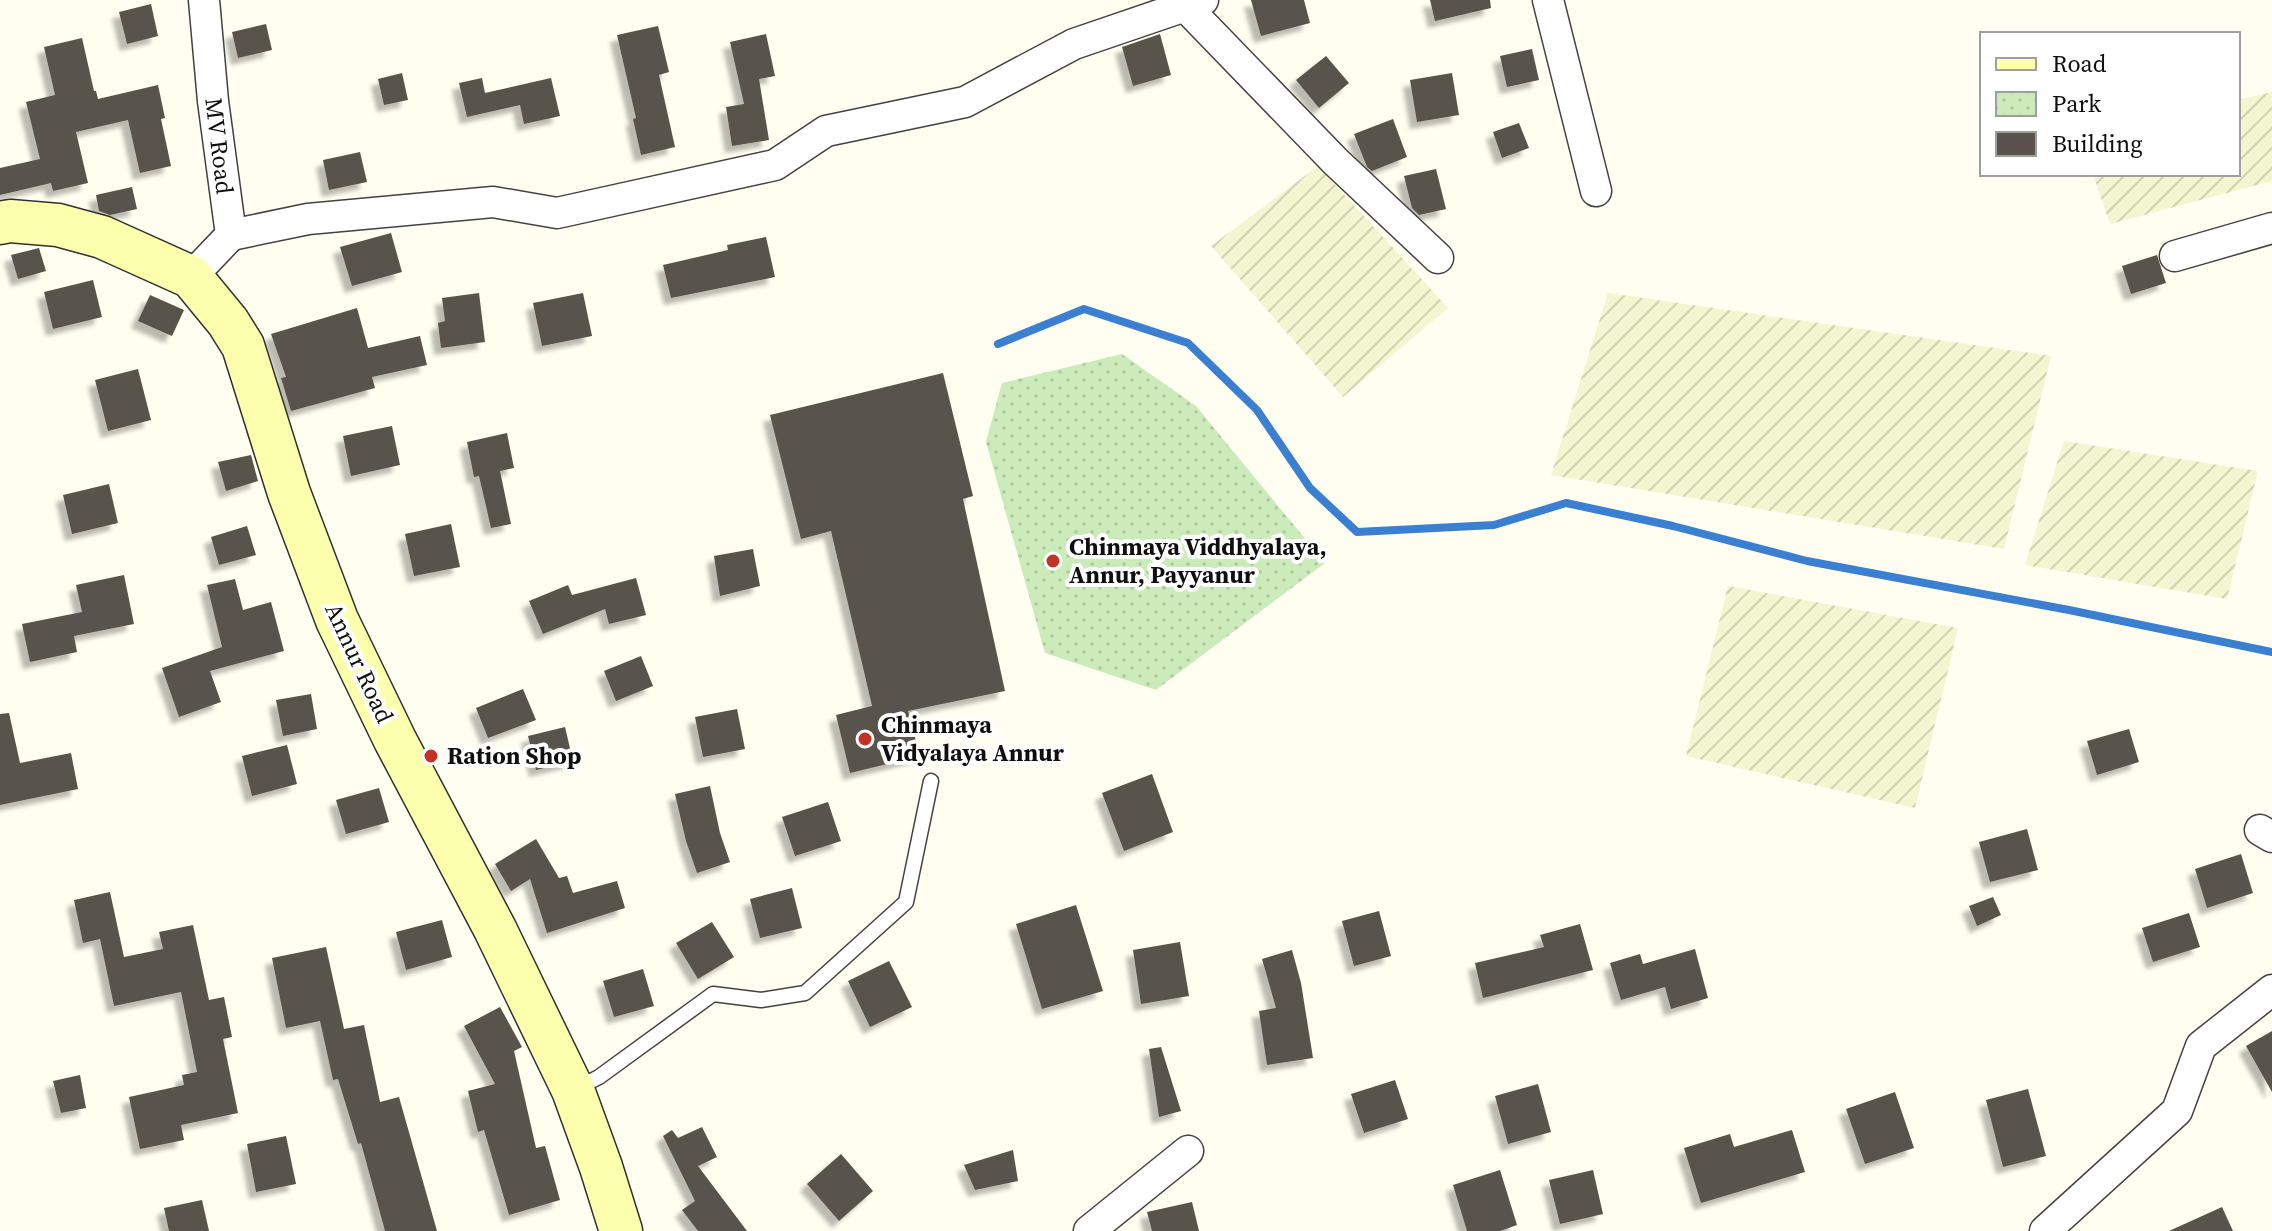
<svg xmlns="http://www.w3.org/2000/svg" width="2272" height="1231" viewBox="0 0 2272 1231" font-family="'Source Serif 4',serif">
	<defs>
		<pattern id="farmland-furrows" width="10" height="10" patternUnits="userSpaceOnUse" patternTransform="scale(2)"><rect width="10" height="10" fill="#f4f6d1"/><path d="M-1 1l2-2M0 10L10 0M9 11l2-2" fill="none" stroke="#d0d2b2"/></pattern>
		<pattern id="park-dots" width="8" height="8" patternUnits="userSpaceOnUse" patternTransform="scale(2)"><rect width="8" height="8" fill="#ccebba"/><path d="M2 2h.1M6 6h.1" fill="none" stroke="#aec89f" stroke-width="1.8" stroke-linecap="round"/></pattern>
		<filter id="shadow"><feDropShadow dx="-7" dy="7" stdDeviation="2" flood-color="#0004"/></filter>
	</defs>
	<rect width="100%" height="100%" fill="#fffef1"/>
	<g fill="url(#farmland-furrows)">
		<path d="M2272 92V181L2110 224 2093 174H2238V100Z"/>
		<path d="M1318 166 1448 308 1343 397 1211 246Z"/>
		<path d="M1608 293 2051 356 2004 549 1551 475Z"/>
		<path d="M2064 441 2258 471 2227 599 2025 565Z"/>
		<path d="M1728 586 1958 628 1915 808 1686 756Z"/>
	</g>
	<path fill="url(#park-dots)" d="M1122 354 1196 406 1325 563 1156 690 1045 653 986 442 1002 383Z"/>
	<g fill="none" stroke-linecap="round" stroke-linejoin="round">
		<path stroke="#3b7fd0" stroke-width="8" d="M998 344 1084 309 1188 343 1257 410 1310 488 1357 532 1494 525 1566 503 1673 526 1807 561 2069 610 2272 652"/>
	</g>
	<g fill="#58524b" filter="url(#shadow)">
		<path d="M1251 0H1304L1310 23 1261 36Z"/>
		<path d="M1430 0H1490L1491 8 1435 21Z"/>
		<path d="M151 4 158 36 127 44 119 12Z"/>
		<path d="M266 24 272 50 238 58 232 32Z"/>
		<path d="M658 26 669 72 659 75 675 147 641 155 633 119 636 118 617 35Z"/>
		<path d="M766 34 775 76 759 79 769 140 732 146 726 107 744 104 730 42Z"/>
		<path d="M1160 34 1171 75 1133 86 1122 47Z"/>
		<path d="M82 38 94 91H96L98 99 158 85 165 118 161 119 171 166 140 173 128 120 76 132 88 183 53 191 51 183 0 195V168L40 159 26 102 55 95 44 47Z"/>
		<path d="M1532 49 1539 80 1507 87 1500 56Z"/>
		<path d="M1326 56 1349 83 1319 108 1296 80Z"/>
		<path d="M402 73 408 100 384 105 378 79Z"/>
		<path d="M1452 73 1459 115 1417 122 1410 80Z"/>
		<path d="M482 78 485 93 551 78 560 116 524 124 520 105 467 117 459 83Z"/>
		<path d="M1393 119 1407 157 1372 171 1367 167 1354 134Z"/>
		<path d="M1519 123 1529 148 1502 158 1493 132Z"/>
		<path d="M360 152 367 182 329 190 323 160Z"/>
		<path d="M1436 169 1446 209 1419 215 1412 208 1404 176Z"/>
		<path d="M132 187 137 209 110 215 99 211 96 195Z"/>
		<path d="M391 233 402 272 352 286 340 247Z"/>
		<path d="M766 237 775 277 671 298 663 265 728 250 727 245Z"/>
		<path d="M39 248 46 271 18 279 11 255Z"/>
		<path d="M2157 255 2166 283 2131 294 2122 266Z"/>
		<path d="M93 280 102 317 53 329 44 292Z"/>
		<path d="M479 293 485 342 441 348 438 323 445 321 442 298Z"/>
		<path d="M583 293 592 336 542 346 533 303Z"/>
		<path d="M150 295 184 310 172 336 138 321Z"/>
		<path d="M357 308 368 348 420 336 427 365 372 377 375 388 291 411 281 378 286 377 271 334Z"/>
		<path d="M138 369 151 420 108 431 95 380Z"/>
		<path d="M943 373 973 496 963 499 1005 691 908 711 920 756 850 773 836 715 872 706 831 531 801 539 770 415Z"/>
		<path d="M392 426 400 465 351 476 343 436Z"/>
		<path d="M507 433 514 468 500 471 511 524 491 528 479 476 474 477 467 442Z"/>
		<path d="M251 455 258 481 226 491 218 462Z"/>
		<path d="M109 484 118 523 72 534 63 495Z"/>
		<path d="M451 524 460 567 414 576 405 534Z"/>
		<path d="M247 526 256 555 219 565 211 537Z"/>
		<path d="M753 549 760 586 720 596 714 556Z"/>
		<path d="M124 575 134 624 74 636 77 652 30 662 22 624 82 612 76 585Z"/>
		<path d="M636 578 646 615 609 624 605 609 543 634 529 601 568 585 572 595Z"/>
		<path d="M235 579 243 610 271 602 284 651 210 671 221 702 179 717 162 668 222 647 207 585Z"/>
		<path d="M641 656 653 686 616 701 604 671Z"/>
		<path d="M523 689 536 720 488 738 476 708Z"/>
		<path d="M311 694 317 729 283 736 276 700Z"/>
		<path d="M737 709 745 749 703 757 695 717Z"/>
		<path d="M9 713 20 763 71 753 78 789 0 805V714Z"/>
		<path d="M565 727 573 761 536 770 528 736Z"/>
		<path d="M2129 729 2139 762 2097 775 2087 741Z"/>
		<path d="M287 745 297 784 252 796 242 756Z"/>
		<path d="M1152 774 1173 832 1124 851 1102 793Z"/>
		<path d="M710 786 720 833 730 862 697 873 686 841 675 794Z"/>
		<path d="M379 788 389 822 346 834 336 800Z"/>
		<path d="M828 802 841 841 795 856 782 817Z"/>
		<path d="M2027 829 2038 870 1990 882 1979 842Z"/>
		<path d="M536 839 559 878 567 876 573 893 617 881 625 908 547 933 530 879 511 891 495 864Z"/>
		<path d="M2241 854 2253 893 2207 908 2195 869Z"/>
		<path d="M792 888 802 928 760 938 750 899Z"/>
		<path d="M110 892 124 957 163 949 159 932 193 925 209 1000 224 997 232 1037 223 1039 238 1113 181 1125 184 1140 140 1149 129 1097 184 1085 182 1075 197 1072 181 992 114 1006 100 939 83 943 74 900Z"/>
		<path d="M1993 897 2001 915 1977 926 1969 906Z"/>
		<path d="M1076 905 1103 991 1042 1009 1016 924Z"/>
		<path d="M1379 911 1391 956 1354 966 1342 921Z"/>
		<path d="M2189 913 2200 947 2153 962 2142 928Z"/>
		<path d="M442 920 452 957 406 970 396 932Z"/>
		<path d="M712 922 734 957 698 979 676 943Z"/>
		<path d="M1580 924 1593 970 1483 998 1475 963 1544 947 1540 935Z"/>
		<path d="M1180 942 1189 996 1141 1004 1133 950Z"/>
		<path d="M326 947 344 1029 364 1025 380 1102 399 1097 437 1231H385L361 1143 358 1144 338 1079 333 1080 320 1021 286 1028 272 958Z"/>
		<path d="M1695 949 1708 998 1671 1009 1665 987 1621 1000 1610 963 1640 954 1643 964Z"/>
		<path d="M1292 950 1301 983 1313 1058 1267 1065 1259 1011 1276 1008 1262 959Z"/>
		<path d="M889 961 912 1007 870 1027 848 981Z"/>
		<path d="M643 969 654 1006 614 1017 603 981Z"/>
		<path d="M500 1007 522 1047 514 1051 536 1148 545 1146 560 1200 509 1215 484 1130 478 1132 468 1091 495 1084 464 1026Z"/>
		<path d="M2272 1031V1092L2246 1046Z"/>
		<path d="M1161 1047 1181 1111 1159 1117 1149 1049Z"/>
		<path d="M80 1075 86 1108 61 1113 53 1081Z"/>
		<path d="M1395 1080 1408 1119 1364 1133 1351 1094Z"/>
		<path d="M1538 1084 1551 1132 1508 1144 1495 1096Z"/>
		<path d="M2028 1089 2046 1156 2003 1167 1986 1100Z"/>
		<path d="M1895 1092 1914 1148 1865 1164 1846 1109Z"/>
		<path d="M702 1127 717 1157 698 1166 747 1231H698L682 1210 695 1201 663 1136 672 1130 678 1138Z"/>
		<path d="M1792 1130 1805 1172 1701 1203 1684 1148 1730 1134 1734 1147Z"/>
		<path d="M286 1136 296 1184 256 1192 247 1144Z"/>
		<path d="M1013 1150 1018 1181 975 1190 964 1165Z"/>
		<path d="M841 1154 873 1191 839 1221 807 1184Z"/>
		<path d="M1500 1170 1517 1225 1500 1231H1467L1453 1185Z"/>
		<path d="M1593 1170 1603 1214 1560 1224 1549 1180Z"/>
		<path d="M202 1200 209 1231H169L164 1208Z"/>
		<path d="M1192 1202 1199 1231H1152L1147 1212Z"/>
		<path d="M2222 1207 2233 1231H2169Z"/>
	</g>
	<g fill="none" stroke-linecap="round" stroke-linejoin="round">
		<g stroke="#424242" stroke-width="17">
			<path id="lane" d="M577 1088 599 1077 713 994 761 1000 805 993 906 902 931 781"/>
		</g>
		<g stroke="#424242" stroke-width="33">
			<g id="street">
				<path d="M1548 0 1596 191"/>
				<path d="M1185 6 1335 161 1438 258"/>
				<path d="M231 235 308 219 493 202 557 213 775 165 826 131 965 102 1074 44 1203 0"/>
				<path d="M2175 256 2272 228"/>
				<path d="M191 277 231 235 213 101 204 0"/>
				<path d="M2260 830 2272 837"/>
				<path d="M1089 1231 1188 1151"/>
				<path d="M2045 1231 2177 1111 2201 1046 2272 990"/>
			</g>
		</g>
		<g stroke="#313131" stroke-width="45">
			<path id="secondary" d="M0 223 10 221 58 225 102 237 191 277 228 322 243 346 289 493 337 620 395 740 495 929 573 1090 601 1167 621 1231"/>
		</g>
		<use href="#lane" stroke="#fff" stroke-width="14"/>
		<use href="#street" stroke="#fff" stroke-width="30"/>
		<use href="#secondary" stroke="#fcffac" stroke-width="42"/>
	</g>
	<g fill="#c23324" stroke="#fff" stroke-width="3">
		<circle cx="1053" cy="561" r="8"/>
		<circle cx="865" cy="739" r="8"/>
		<circle cx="431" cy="756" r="8"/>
	</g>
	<g text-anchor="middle" stroke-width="8" stroke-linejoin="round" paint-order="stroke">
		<g font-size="24" fill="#0f0f0f" stroke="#fff">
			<text transform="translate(219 146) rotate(83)" y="8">MV Road</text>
			<text transform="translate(359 663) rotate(65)" y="8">Annur Road</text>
		</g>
		<g font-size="24" font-weight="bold" fill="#0f0f0f" stroke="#fff" text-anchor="start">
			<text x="1069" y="555">Chinmaya Viddhyalaya,<tspan x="1069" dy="28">Annur, Payyanur</tspan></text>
			<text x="881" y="733">Chinmaya<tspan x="881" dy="28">Vidyalaya Annur</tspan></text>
			<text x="447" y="764">Ration Shop</text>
		</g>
	</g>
	<rect x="1980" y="32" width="260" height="144" fill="#ffffff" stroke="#9f9f9f" stroke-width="2"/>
	<rect x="1996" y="58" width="40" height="12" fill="#fcffac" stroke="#9f9f9f" stroke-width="2"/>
	<text x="2052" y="72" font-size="24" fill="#0f0f0f">Road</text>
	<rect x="1996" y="92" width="40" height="24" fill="url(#park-dots)" stroke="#9f9f9f" stroke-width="2"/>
	<text x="2052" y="112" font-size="24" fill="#0f0f0f">Park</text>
	<rect x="1996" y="132" width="40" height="24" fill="#58524b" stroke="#9f9f9f" stroke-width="2"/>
	<text x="2052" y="152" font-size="24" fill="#0f0f0f">Building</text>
</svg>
